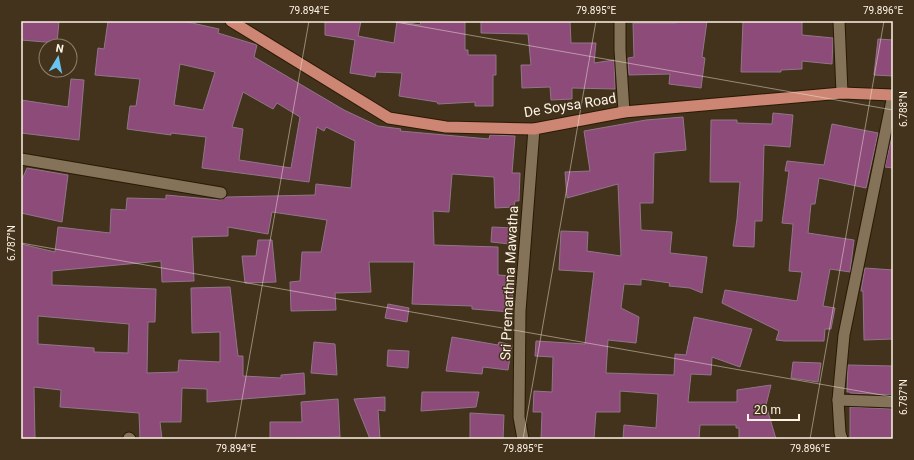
<svg xmlns="http://www.w3.org/2000/svg" width="914" height="460" viewBox="0 0 914 460" font-family="Roboto,sans-serif">
	<rect width="100%" height="100%" fill="#43331c"/>
	<g fill="#8c4b79" stroke="#917688" fill-rule="evenodd">
		<path d="M21 21H59L57 43 21 40Z"/>
		<path d="M108 21H183L219 29 218 33 257 45 254 57 344 110 378 126 401 129 400 131 489 139 490 135 515 136 512 173H520L519 201H515L514 207 495 208 494 177 452 174 449 212 433 211 434 245 498 247V275L514 276 511 312 472 309V306L412 304 414 262H369L371 292 335 293 336 310 291 311 290 282 300 281 302 252H321L327 220 272 212 268 234 228 227V236L192 237 194 281 162 282 161 261 52 271V285L156 289 155 322H148L147 373 178 372 179 360 220 362V332L192 333 191 288 230 287 238 356H243V376L281 378V375L304 373 305 394 207 402V389L182 388 181 422H160L162 439H140L139 413 60 407 61 390 34 387 35 439H21V244L55 252 58 227 110 233 111 209 126 210 127 198 166 199V195L220 200 227 197 315 195 316 184 351 188 355 141 326 127 324 131 317 127 309 182 202 168 206 137 171 133V135L127 129 130 106H136L140 79 95 75 98 48 104 49ZM180 64 215 72 203 110 174 105ZM243 92 273 109 277 103 300 117 291 168 239 160 243 129 232 127ZM38 316 129 324 128 353 94 352V348L38 344Z"/>
		<path d="M325 21H361L358 36 394 43 397 21 420 25 421 21H465V50H468V55H496V75H493V106H475V102L438 104 437 102 399 96 402 73 376 72 375 77 350 73 355 40 325 35Z"/>
		<path d="M481 21H570L571 43H596L594 63 614 60 615 89 572 88V99L551 100 550 87 522 88 521 65H531L528 34 481 33Z"/>
		<path d="M677 21H707L702 57 705 58 701 88 669 84 670 74 629 75 628 58 634 57 633 23H676Z"/>
		<path d="M743 21H802V35L833 38 832 64 802 61V69L781 70V72H741Z"/>
		<path d="M878 39 893 40V76L874 75Z"/>
		<path d="M71 79 84 80 79 140 21 133V100L68 107Z"/>
		<path d="M773 113 793 115 790 147 764 145 762 221H755L754 247 733 246 737 219 740 182H710L711 120H737V123L772 124Z"/>
		<path d="M683 117 686 150 654 153 653 203H640L641 230 672 232 670 253 707 257 702 293 690 288 669 286 670 283 641 279V285L624 284 621 308 639 317 636 343 608 340 606 373 674 375 675 354 686 355 694 317 752 329 740 367 712 357 711 375 691 374 688 402H737V390L771 385 766 405 776 439H739V428H736V425H700L699 439H623L624 425 656 428 658 394 620 391V412H596L594 439H541L542 412H533L534 391 552 392 553 357 535 356 536 341 585 344 594 272 559 270 561 231 588 232 587 251 621 256 618 184 567 198 565 172 590 171 584 131 646 120Z"/>
		<path d="M832 124 878 133 866 188 819 178 815 204H811L808 233 854 240 850 272 830 269 823 306 835 308 831 329H825L824 341H785L776 340 779 331 722 303 725 290 797 301 802 272 789 271 793 224 782 223 789 171H785L787 161 824 165Z"/>
		<path d="M892 136 893 137V168L885 167Z"/>
		<path d="M27 168 68 175 62 222 21 213V182Z"/>
		<path d="M492 227 512 228 510 244 491 242Z"/>
		<path d="M258 240H272L276 282 245 283 242 256H256Z"/>
		<path d="M865 268 893 270V339L864 340 863 291H861Z"/>
		<path d="M388 304 409 308 407 322 385 318Z"/>
		<path d="M452 337 498 345 499 342 512 345 508 370 483 367 482 374 446 371Z"/>
		<path d="M314 342 335 344 337 375 311 373Z"/>
		<path d="M388 350 409 351 408 368 387 366Z"/>
		<path d="M793 362 821 363 818 382 791 378Z"/>
		<path d="M848 365 893 366V395L850 393V392H847Z"/>
		<path d="M422 392H479L476 407 421 411Z"/>
		<path d="M385 397V411L378 410 380 439H370L354 399Z"/>
		<path d="M338 399 340 437 270 439V422H302L301 402Z"/>
		<path d="M850 407 893 409V439H850Z"/>
		<path d="M470 413 504 415 503 439H470Z"/>
	</g>
	<g fill="none" stroke-linecap="round" stroke-linejoin="round">
		<g stroke="#291a04" stroke-width="13">
			<g id="minor">
				<path d="M620 21V50L624 112"/>
				<path d="M839 21 842 93"/>
				<path d="M21 159 221 193"/>
				<path d="M838 400 893 402"/>
				<path d="M129 438 130 439"/>
				<path d="M523 439 519 417 520 311 534 129"/>
				<path d="M842 439 840 433 838 400 844 335 893 95"/>
			</g>
		</g>
		<g stroke="#291a04" stroke-width="13">
			<path id="primary" d="M231 21 389 118 446 127 534 129 624 112 842 93 893 95"/>
		</g>
		<use href="#minor" stroke="#847259" stroke-width="11"/>
		<use href="#primary" stroke="#cd8574" stroke-width="11"/>
	</g>
	<path fill="none" stroke="#fdf3e5" stroke-width="1" stroke-opacity="0.45" d="M390 21 893 110M21 26 22 21M21 243 893 397M235 439 309 21M523 439 596 21M810 439 884 21"/>
	<g text-anchor="middle" stroke-width="3" stroke-linejoin="round" paint-order="stroke">
		<g font-size="14" fill="#fdf3e5" stroke="#43331c">
			<text transform="translate(570 105) rotate(-9)" y="5">De Soysa Road</text>
			<text transform="translate(509 283) rotate(-87)" y="5">Sri Premarthna Mawatha</text>
		</g>
	</g>
	<rect width="914" height="460" fill="none" stroke="#43331c" stroke-width="44"/>
	<g transform="translate(58 58) rotate(10)"><circle r="19" fill="#43331c" stroke="#8d806c"/>
	<path d="M0-3L7 15L0 10L-7 15Z" fill="#69c4f1"/>
	<text y="-6" font-size="11" font-weight="bold" text-anchor="middle" fill="#fdf3e5">N</text>
	</g>
	<path d="M748 414v6h51v-6" fill="none" stroke="#fdf3e5" stroke-width="2"/>
	<text x="754" y="414" font-size="12" fill="#fdf3e5" stroke="#43331c" stroke-width="3" paint-order="stroke">20 m</text>
	<rect x="22" y="22" width="870" height="416" fill="none" stroke="#fdf3e5" stroke-width="1.5"/>
	<g font-size="10" text-anchor="middle" fill="#fdf3e5">
		<text x="309" y="14">79.894°E</text>
		<text x="596" y="14">79.895°E</text>
		<text x="883" y="14">79.896°E</text>
		<text transform="translate(903 109) rotate(-90)" y="4">6.788°N</text>
		<text transform="translate(11 243) rotate(-90)" y="4">6.787°N</text>
		<text transform="translate(903 397) rotate(-90)" y="4">6.787°N</text>
		<text x="236" y="452">79.894°E</text>
		<text x="523" y="452">79.895°E</text>
		<text x="810" y="452">79.896°E</text>
	</g>
</svg>
